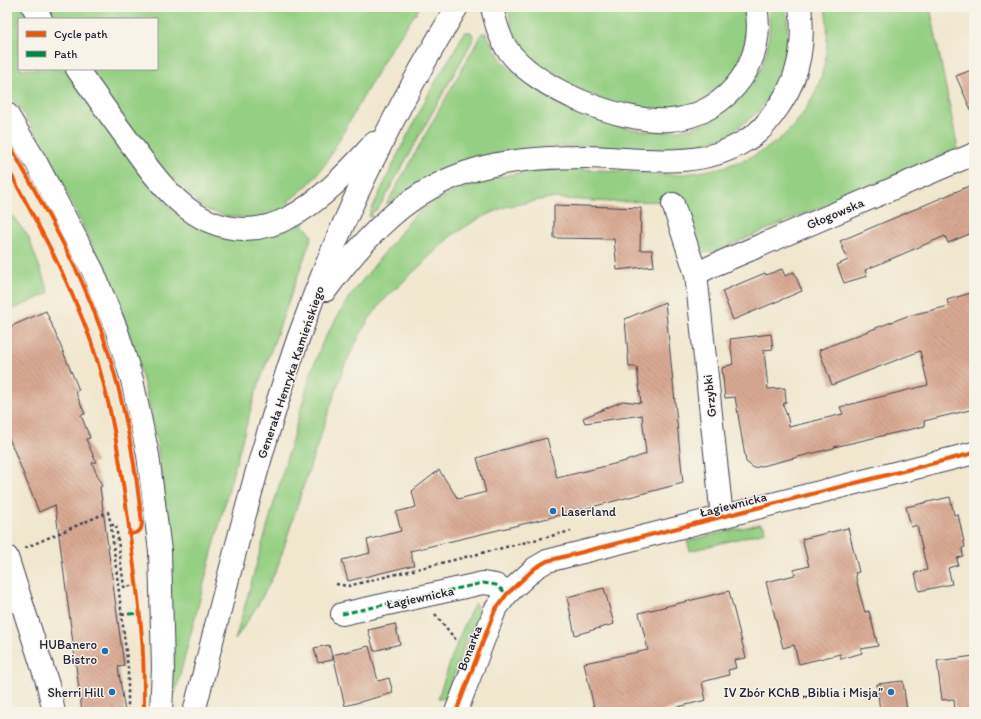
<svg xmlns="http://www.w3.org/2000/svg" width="981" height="719" viewBox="0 0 981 719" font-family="Itim,sans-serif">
	<defs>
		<pattern id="building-back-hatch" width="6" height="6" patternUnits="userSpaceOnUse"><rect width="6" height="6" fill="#d8a892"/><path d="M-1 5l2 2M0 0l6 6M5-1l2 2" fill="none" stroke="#b9907f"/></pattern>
	</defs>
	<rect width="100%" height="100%" fill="#f7f3e8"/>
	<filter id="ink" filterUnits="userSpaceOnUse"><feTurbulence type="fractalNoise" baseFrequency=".025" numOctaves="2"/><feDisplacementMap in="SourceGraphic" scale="8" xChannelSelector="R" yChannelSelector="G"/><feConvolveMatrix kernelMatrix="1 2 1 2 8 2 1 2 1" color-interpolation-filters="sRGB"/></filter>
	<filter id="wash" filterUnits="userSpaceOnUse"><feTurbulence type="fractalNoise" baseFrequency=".012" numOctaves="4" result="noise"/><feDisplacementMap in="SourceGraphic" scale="16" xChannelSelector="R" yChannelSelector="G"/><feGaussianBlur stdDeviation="0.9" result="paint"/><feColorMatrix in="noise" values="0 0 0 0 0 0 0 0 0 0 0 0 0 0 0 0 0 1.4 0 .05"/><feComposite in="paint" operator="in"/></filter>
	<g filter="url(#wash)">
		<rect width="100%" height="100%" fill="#f1e7cf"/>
		<g fill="#95cf83" stroke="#5c785f">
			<path d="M7 7H25L33 19H19V69H68L169 207 277 234 303 223 312 236 254 398 230 484 175 694 171 692 169 534 157 443 144 384 126 323 98 257 50 158 24 114 7 91Z"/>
			<path d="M45 7H420L388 53 326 163C313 181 306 188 288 201L292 206 267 216 250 218 225 216 205 209 163 174 87 69H157V19H52Z"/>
			<path d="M508 7H748L751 27 738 71 702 104 665 112 610 103 557 79 527 57 511 37 513 36Z"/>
			<path d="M768 7H785L787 18 788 43 782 71 777 83 769 97 758 112 730 134 708 143 685 149 658 151 576 146 545 147 413 187 386 205 482 33H486C492 44 497 55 505 64 513 73 524 79 534 86 594 129 691 159 746 92 767 67 772 38 768 7Z"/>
			<path d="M825 7H930L958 149 728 246C718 250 707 256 697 251L679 201 609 202 550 198 505 207 476 220 450 237 382 302 367 322 345 364 303 487 277 569 259 603 235 640 311 373 323 341 349 297 417 212C455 187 503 172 549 170 588 167 631 173 671 175 701 173 735 167 762 151 800 130 825 87 827 44 828 31 827 19 825 7Z"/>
			<path d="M465 32H471L474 38 379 208 371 214 372 217H370L369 215 401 148 429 93Z"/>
			<path d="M7 209 28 236 49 293 7 312Z"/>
			<path d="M759 524 764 526 765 532 690 551 687 541Z"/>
			<path d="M475 603 477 607 478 615 469 633 445 699 438 698C449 666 459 633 475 603Z"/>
		</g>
		<g id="blocks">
			<g fill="url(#building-back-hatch)">
				<path d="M974 69V117L956 76Z"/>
				<path d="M974 184V232L948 243 945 236 865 270 867 276 844 283 837 265 848 260 840 241Z"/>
				<path d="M554 205 641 208 640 250H652L654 266 617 270 614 239 554 238Z"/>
				<path d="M782 269 785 276 794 272 802 291 733 320 722 291 765 273 766 275Z"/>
				<path d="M974 292V409L924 421 925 426 834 447V448L754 468 746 462 735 397 725 398 722 368 733 364 730 339 771 334 773 349 764 350 768 389 785 388 786 402 783 404 788 419 789 427 843 414 840 407 928 385 920 351 832 385 819 350 907 316 949 306 947 300Z"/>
				<path d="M665 302 683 483 565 514 410 551 414 565 348 581 342 560 370 553 367 540 401 531 396 512 416 507 412 491 439 470 458 499 486 492 477 458 499 451 547 438 557 478 626 461 646 454 642 415 585 423 583 418 623 401 641 403 637 367H629L625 319Z"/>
				<path d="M46 311 79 390 75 391 85 414 81 415 90 438 86 439 96 462 92 463 102 486 100 487 124 666 118 667 125 712H82L55 505 39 512 7 433V328Z"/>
				<path d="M950 497 954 515 958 514 965 547 962 548 963 556 957 558 958 565 948 568 952 584 919 591 915 573 927 570 917 525 911 527 906 507Z"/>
				<path d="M848 528 859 572 855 573 860 595 865 612 869 611 878 646 861 649 862 653 841 659 840 654 799 664 794 645 783 648 766 582 795 575 794 570 809 566 802 539Z"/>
				<path d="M604 588 614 624 575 635 567 597Z"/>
				<path d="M729 591 746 658 734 660 736 668 728 670 729 675 702 682 706 700 658 712H595L584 663 648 650 639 613Z"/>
				<path d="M395 624 400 644 374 651 368 630Z"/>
				<path d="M329 645 333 660 318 663 314 648Z"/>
				<path d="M369 646 378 681 389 678 393 693 345 706 333 655Z"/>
				<path d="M974 656V712H955L954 699 942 700 937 661Z"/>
				<path d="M903 681 907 712H880L877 684Z"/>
			</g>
		</g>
	</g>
	<g filter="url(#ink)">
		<use href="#blocks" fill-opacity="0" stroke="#414051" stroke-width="1"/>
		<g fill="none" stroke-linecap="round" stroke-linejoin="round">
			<g stroke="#414051" stroke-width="24">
				<g id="minor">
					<path d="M673 204 696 274 722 517"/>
					<path d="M696 274 712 266 974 154"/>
					<path d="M7 557 48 685 54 712"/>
					<path d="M342 614 483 583 496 585 507 594"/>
					<path d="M456 712 495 610 507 594 535 568 547 561 974 453"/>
				</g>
			</g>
			<g stroke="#414051" stroke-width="24">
				<g id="major">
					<path d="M33 7 41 19"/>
					<path d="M492 7C495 21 499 37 507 49 537 90 620 123 670 120 698 118 725 102 741 79 756 58 761 32 756 7"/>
					<path d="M77 69C94 93 111 117 128 140 157 180 189 228 244 229 260 229 275 225 290 217 320 202 351 169 374 143"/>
					<path d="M7 114 36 162 93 271 117 331 132 380 148 455 160 551 163 668 161 712"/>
					<path d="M326 290C366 236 409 188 477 169 511 159 550 157 585 157 638 158 698 171 745 141 749 138 754 136 758 132 767 124 774 113 781 103 800 75 805 40 800 7"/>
					<path d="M194 712C226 587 256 461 298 339 339 223 393 112 457 7"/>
				</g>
			</g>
			<g stroke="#414051" stroke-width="2.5" stroke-dasharray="3 3" stroke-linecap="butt">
				<path d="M111 525H116L124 587 137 585"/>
				<path d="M25 548 108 512 111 525 128 668V712"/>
				<path d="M336 584 348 586 571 531"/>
				<path d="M435 614 456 640"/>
				<path d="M122 615 129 614"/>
			</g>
			<use href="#minor" stroke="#fff" stroke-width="22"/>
			<use href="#major" stroke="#fff" stroke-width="22"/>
			<g stroke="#00873e" stroke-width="3" stroke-dasharray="6 3" stroke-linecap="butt">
				<path d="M129 614 139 613"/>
				<path d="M342 614 483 583 496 585 507 594"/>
			</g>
			<g stroke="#f7f3e8" stroke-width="6">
				<g id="cycleway">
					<path d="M7 140C32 186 59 232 81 280 116 356 133 440 142 524 141 532 138 533 129 534"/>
					<path d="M7 167C38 224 70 282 92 344 111 401 120 460 128 519 133 564 141 609 143 654 144 674 144 693 144 712"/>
					<path d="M456 712 495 610 507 594 535 568 547 561 974 453"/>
				</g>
			</g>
			<use href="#cycleway" stroke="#e8590c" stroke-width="4"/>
		</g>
	</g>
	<g fill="#1f6fb2" stroke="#f7f3e8" stroke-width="1.5">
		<circle cx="553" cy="511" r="4"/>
		<circle cx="105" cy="651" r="4"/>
		<circle cx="112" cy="692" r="4"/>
		<circle cx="891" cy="692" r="4"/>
	</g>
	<g text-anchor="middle" stroke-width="3" stroke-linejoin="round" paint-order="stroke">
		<g font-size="13" fill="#22223b" stroke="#f7f3e8">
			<text transform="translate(835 213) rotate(-23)" y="5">Głogowska</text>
			<text transform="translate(290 372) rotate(-71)" y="5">Generała Henryka Kamieńskiego</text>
			<text transform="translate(709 396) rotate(-96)" y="5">Grzybki</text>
			<text transform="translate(733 504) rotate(-14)" y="5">Łagiewnicka</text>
			<text transform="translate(420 597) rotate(-12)" y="5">Łagiewnicka</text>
			<text transform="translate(469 648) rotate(-69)" y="5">Bonarka</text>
		</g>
		<g font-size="13" fill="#22223b" stroke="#f7f3e8" text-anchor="end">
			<text x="561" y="516" text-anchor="start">Laserland</text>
			<text x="97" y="649">HUBanero<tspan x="97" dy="15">Bistro</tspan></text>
			<text x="104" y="697">Sherri Hill</text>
			<text x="883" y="697">IV Zbór KChB „Biblia i Misja”</text>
		</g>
	</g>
	<rect width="981" height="719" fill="none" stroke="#f7f3e8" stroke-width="24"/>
	<rect x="18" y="18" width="140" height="52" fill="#f7f3e8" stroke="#a29fa3"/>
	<rect x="26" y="31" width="20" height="6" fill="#e8590c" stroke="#a29fa3"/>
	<text x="54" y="38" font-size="12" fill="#22223b">Cycle path</text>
	<rect x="26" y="51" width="20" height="6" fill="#00873e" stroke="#a29fa3"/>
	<text x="54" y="58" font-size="12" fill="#22223b">Path</text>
</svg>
